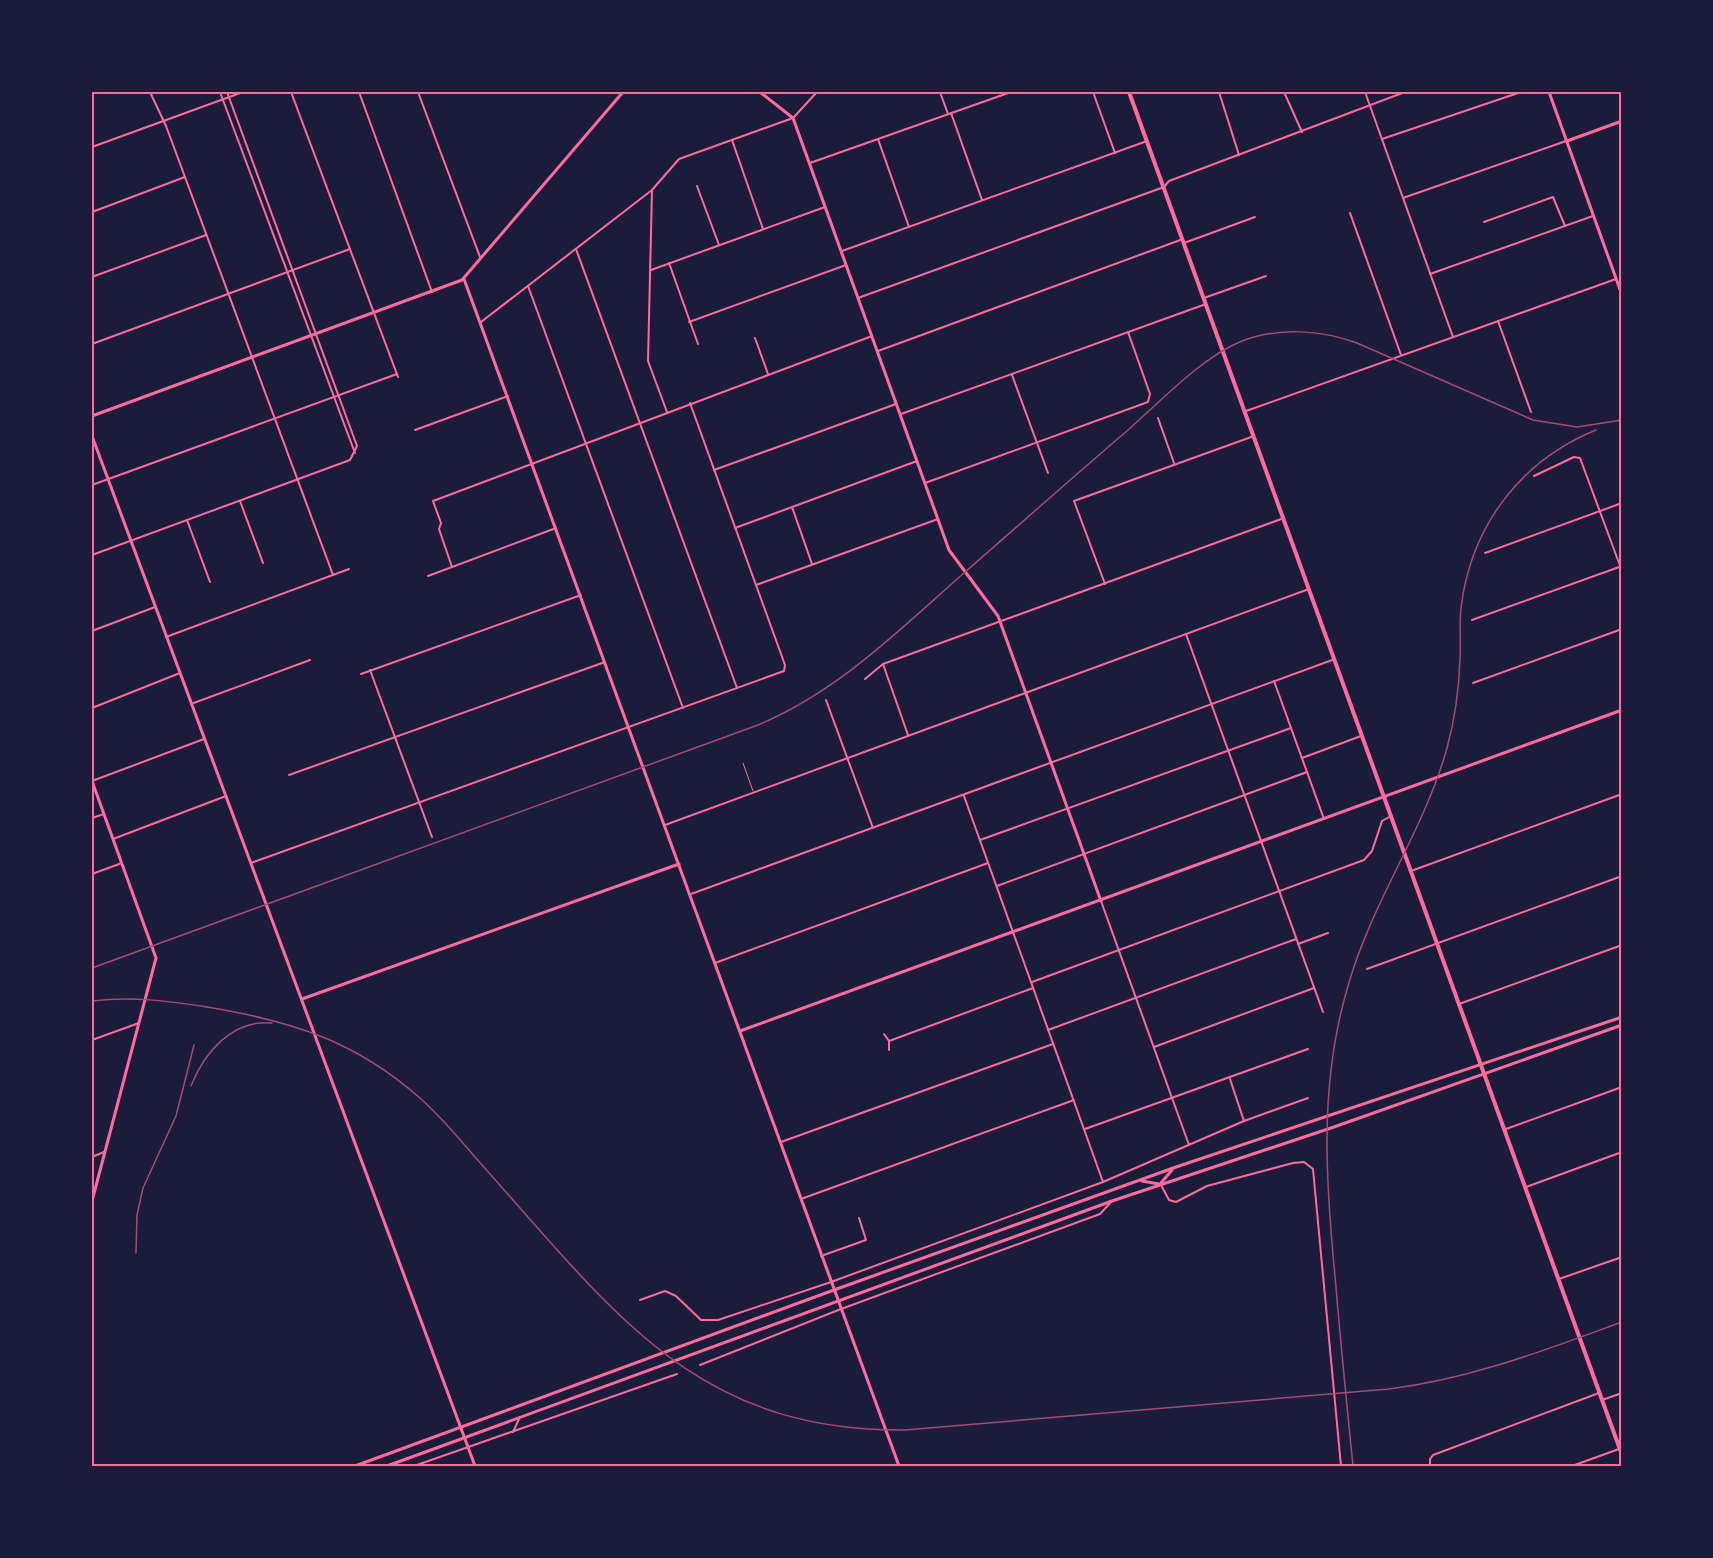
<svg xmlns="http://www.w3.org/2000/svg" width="1713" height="1558" viewBox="0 0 1713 1558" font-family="'PT Serif',serif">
	<rect width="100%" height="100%" fill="#1b1b3a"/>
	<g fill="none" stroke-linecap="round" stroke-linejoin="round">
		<path stroke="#ff6b9d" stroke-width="1" d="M743 763 753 791"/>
		<g stroke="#ff6b9d" stroke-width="2">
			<path d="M150 92 166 126 333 575"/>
			<path d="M220 92 355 453"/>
			<path d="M291 92 398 377"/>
			<path d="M359 92 432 292"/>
			<path d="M418 92 480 257"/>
			<path d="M940 92 948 114"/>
			<path d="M1093 92 1115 153"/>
			<path d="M1219 92 1239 155"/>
			<path d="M1284 92 1302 132"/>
			<path d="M1365 92 1453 337"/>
			<path d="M951 113 982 200"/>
			<path d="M878 139 909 227"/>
			<path d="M1382 139 1521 92"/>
			<path d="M732 140 763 229"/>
			<path d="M92 147 243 92"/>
			<path d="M810 163 1011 92"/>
			<path d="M697 186 719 245"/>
			<path d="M652 190 648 361 667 412"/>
			<path d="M1403 198 1566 141"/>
			<path d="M92 212 185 177"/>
			<path d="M1350 213 1401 355"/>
			<path d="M1484 222 1553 197 1565 226"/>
			<path d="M1184 243 1255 217"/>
			<path d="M576 249 737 688"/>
			<path d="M842 251 1147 141"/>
			<path d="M669 263 698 344"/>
			<path d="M651 270 825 207"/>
			<path d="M1430 274 1593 216"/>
			<path d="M92 277 206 235"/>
			<path d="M528 286 683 708"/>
			<path d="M858 298 1164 187 1169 181 1405 92"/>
			<path d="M1204 298 1266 276"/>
			<path d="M1498 321 1531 412"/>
			<path d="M481 322 652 190 679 159 793 118 817 92"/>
			<path d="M689 322 846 265"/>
			<path d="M755 338 768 374"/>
			<path d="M92 344 350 249"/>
			<path d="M878 351 1183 239"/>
			<path d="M1012 375 1048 473"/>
			<path d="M1246 411 1616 279"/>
			<path d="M901 414 1206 304"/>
			<path d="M1158 418 1174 463"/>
			<path d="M415 430 508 396"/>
			<path d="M714 470 896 404"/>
			<path d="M1534 476 1574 457 1580 458 1622 571"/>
			<path d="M925 483 1148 402 1150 394 1128 332"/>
			<path d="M92 485 397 374"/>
			<path d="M240 501 263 563"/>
			<path d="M792 507 812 564"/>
			<path d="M187 520 210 582"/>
			<path d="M735 528 917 461"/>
			<path d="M1485 553 1622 503"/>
			<path d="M92 555 350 460 357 446 227 92"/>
			<path d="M452 567 439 529 441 523 433 501 872 336"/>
			<path d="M428 576 556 528"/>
			<path d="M1105 584 1074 501 1254 436"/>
			<path d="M756 585 938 519"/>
			<path d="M1472 620 1622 566"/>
			<path d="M92 631 155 607"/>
			<path d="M1186 634 1323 1012"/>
			<path d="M166 637 349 569"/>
			<path d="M883 664 908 735"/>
			<path d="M370 670 432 837"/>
			<path d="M361 674 581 595"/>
			<path d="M865 679 883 664 1284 518"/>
			<path d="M1274 681 1324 819"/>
			<path d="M1473 683 1622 629"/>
			<path d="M826 700 873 828"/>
			<path d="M191 704 310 660"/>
			<path d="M92 708 180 673"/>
			<path d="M1302 758 1361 736"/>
			<path d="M289 775 605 662"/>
			<path d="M92 781 204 739"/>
			<path d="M964 796 1103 1182"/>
			<path d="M92 818 104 814"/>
			<path d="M665 825 1309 589"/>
			<path d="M113 839 226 796"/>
			<path d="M980 840 1291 728"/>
			<path d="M251 863 784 671 785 665 690 403"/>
			<path d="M1411 871 1622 794"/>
			<path d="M92 874 122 863"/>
			<path d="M997 886 1307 772"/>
			<path d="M691 894 1335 659"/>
			<path d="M1101 901 1189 1145"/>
			<path d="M1298 944 1328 933"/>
			<path d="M715 963 988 863"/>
			<path d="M1367 969 1622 876"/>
			<path d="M1032 982 1364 860 1372 851 1382 821 1391 816"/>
			<path d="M1459 1004 1622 945"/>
			<path d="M1048 1030 1296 939"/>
			<path d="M884 1034 889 1041V1050"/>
			<path d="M92 1040 139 1023"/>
			<path d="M889 1041 1033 988"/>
			<path d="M1154 1047 1314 988"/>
			<path d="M1230 1079 1244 1121"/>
			<path d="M1085 1129 1308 1049"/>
			<path d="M1506 1129 1622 1087"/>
			<path d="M781 1142 1053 1044"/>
			<path d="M92 1157 104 1152"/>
			<path d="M1161 1185 1169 1200 1176 1202 1207 1186 1293 1163 1304 1162 1313 1169 1341 1466"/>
			<path d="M1526 1187 1622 1152"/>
			<path d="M801 1199 1074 1100"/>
			<path d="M821 1256 866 1240 859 1218"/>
			<path d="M1559 1279 1622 1257"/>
			<path d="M640 1300 665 1291 676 1296 701 1320H718L831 1282 1103 1182 1244 1121 1308 1098"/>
			<path d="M700 1365 841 1309 1100 1214 1112 1201"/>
			<path d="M1602 1400 1622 1393"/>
			<path d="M513 1432 519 1419"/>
			<path d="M414 1466 677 1374"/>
			<path d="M1430 1466V1459L1433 1455 1599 1393"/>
			<path d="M1572 1466 1619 1449"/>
		</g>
		<g stroke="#ff6b9d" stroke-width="3">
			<path d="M760 92 793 118 949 550 998 616 1101 901"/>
			<path d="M1549 92 1622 295"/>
			<path d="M1567 141 1622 121"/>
			<path d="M464 279 899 1466"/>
			<path d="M92 416 462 280 623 92"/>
			<path d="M92 781 156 958 92 1201"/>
			<path d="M302 999 679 864"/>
			<path d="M740 1031 1622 710"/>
		</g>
		<g stroke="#ff6b9d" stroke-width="3">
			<path d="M92 436 475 1466"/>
			<path d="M1142 1181 1159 1184"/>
			<path d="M1161 1183 1172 1170"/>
			<path d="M355 1466 834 1290 1176 1167 1622 1017"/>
			<path d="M387 1466 1112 1201 1334 1127 1622 1025"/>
		</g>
		<path stroke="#ff6b9d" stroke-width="4" d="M1129 92 1622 1455"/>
		<g stroke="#a44b75" stroke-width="1.5">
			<path d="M92 968 758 725C839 691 899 630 964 573 1019 525 1073 477 1128 430 1161 401 1202 357 1242 341 1279 327 1321 330 1357 343L1533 420 1577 427 1622 420"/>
			<path d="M92 1001C131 996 168 1001 207 1007 292 1021 356 1041 421 1099 446 1121 468 1150 490 1174 615 1314 698 1432 905 1430L1389 1389C1471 1379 1545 1350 1622 1322"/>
			<path d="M191 1086C204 1053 232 1019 272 1023"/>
			<path d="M136 1253 137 1215 143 1188 176 1116 194 1045"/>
			<path d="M1353 1466C1347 1407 1341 1347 1336 1287 1326 1185 1318 1086 1348 986 1372 901 1424 831 1447 748 1455 719 1459 689 1460 659 1461 642 1459 625 1461 608 1471 526 1520 461 1596 430"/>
		</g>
	</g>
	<rect width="1713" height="1558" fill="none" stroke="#1b1b3a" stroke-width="186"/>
	<rect x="93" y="93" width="1527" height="1372" fill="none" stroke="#ff6b9d" stroke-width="2"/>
</svg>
